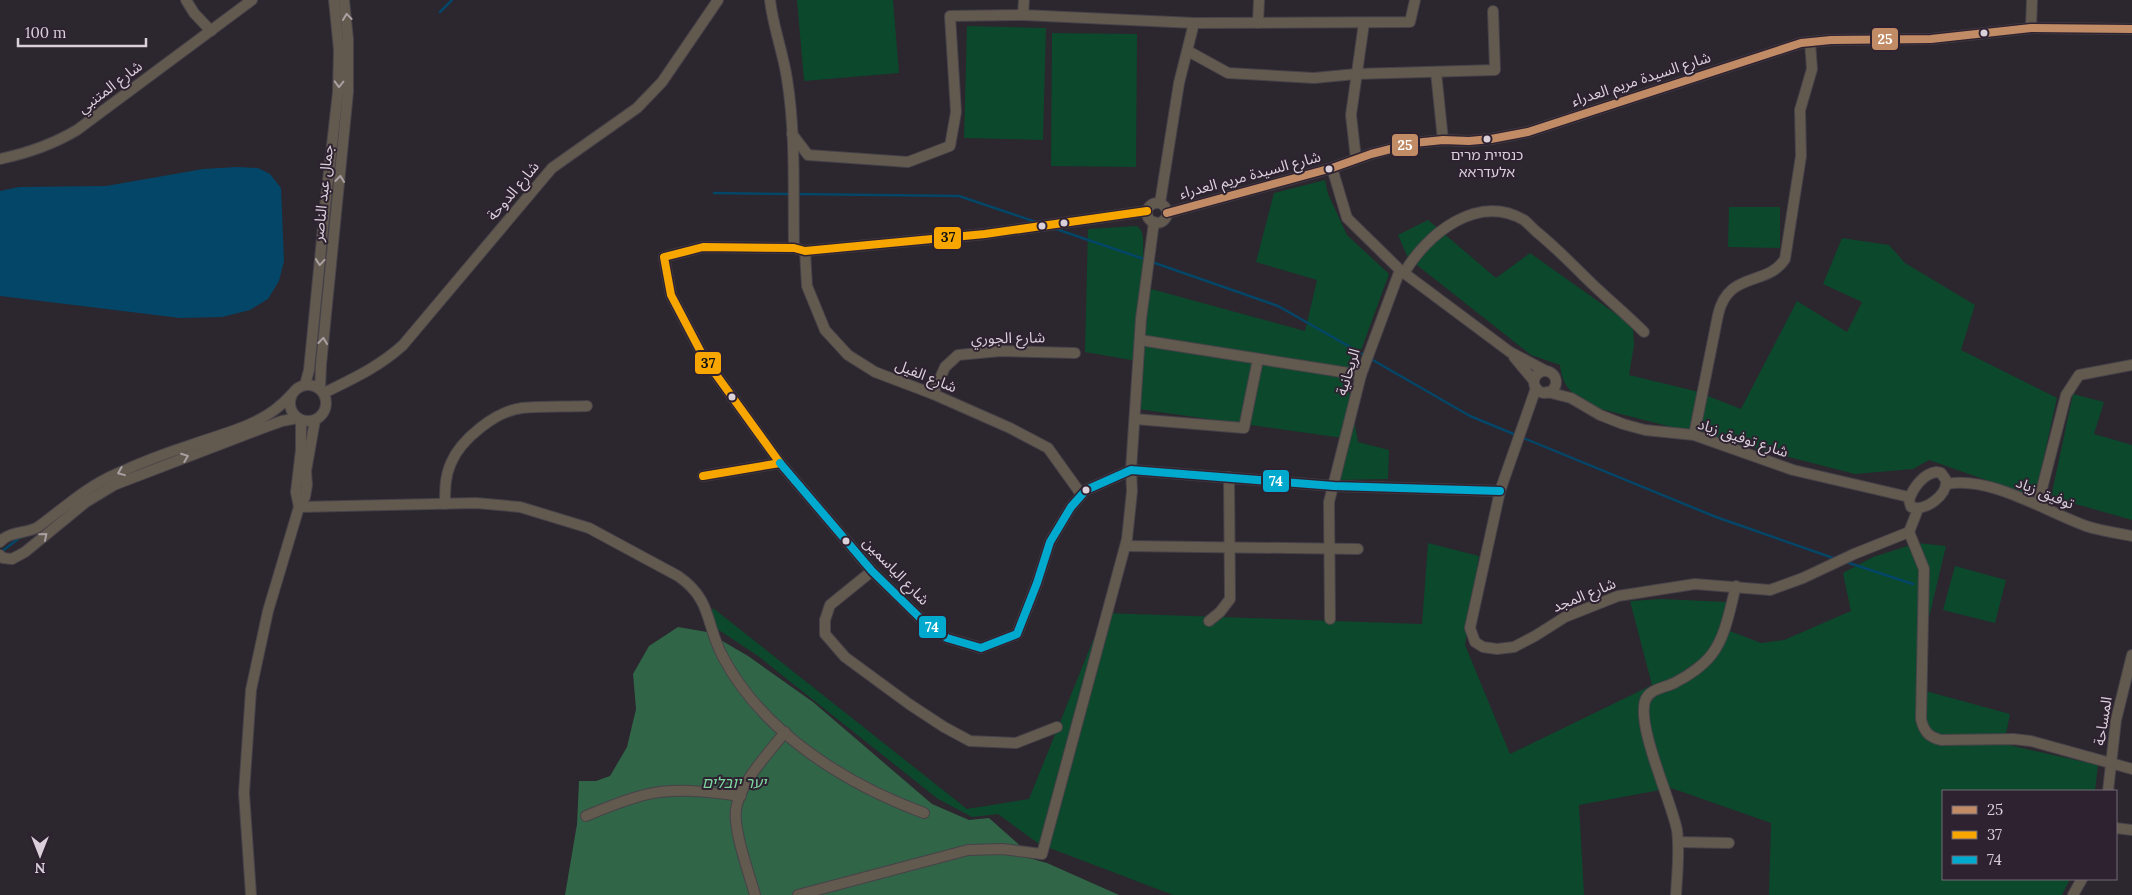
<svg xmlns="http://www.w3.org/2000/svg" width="2132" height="895" viewBox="0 0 2132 895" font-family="Lora,'Noto Sans Arabic','Noto Sans Hebrew',serif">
	<rect width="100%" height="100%" fill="#2c262e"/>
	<g fill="#0c482c">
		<path d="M797 0H893L899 73 804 81Z"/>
		<path d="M967 26 1046 28 1043 140 964 138Z"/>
		<path d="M1052 33 1137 34 1136 167 1051 166Z"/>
		<path d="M1325 180 1328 194 1347 235 1389 274 1348 386 1358 442 1389 450 1388 479 1337 480 1343 438 1131 408 1137 361 1085 352 1088 229 1137 226 1141 230 1143 237 1144 287 1305 331 1317 280 1256 262 1274 193Z"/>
		<path d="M1729 207H1780V248L1728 247Z"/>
		<path d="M1428 220 1496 278 1530 253 1633 326 1634 345 1629 375 1695 391 1741 409 1797 301 1847 332 1862 302 1823 284 1842 238 1889 245 1905 263 1975 305 1961 350 2057 398 2035 497 1929 460 1913 469 1855 474 1601 409C1578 397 1563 393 1560 365L1531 355 1408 258 1398 235Z"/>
		<path d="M2073 394 2104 402 2094 434 2132 445V520L2051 497Z"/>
		<path d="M1428 543 1479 556 1465 645 1510 754 1652 685 1630 601 1661 599 1727 602 1722 628 1761 643 1784 640 1851 611 1843 573 1873 557 1917 543 1946 546 1927 626 1922 690 2010 714 2004 744 2098 765 2095 791H1943V879H2070L2062 895H1769L1771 823 1671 788 1579 805 1584 895H1173L1039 844 998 814 972 817 938 799 758 656 722 632 704 623 713 608 967 809 1029 799 1104 613 1422 624Z"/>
		<path d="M1955 566 2006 580 1995 623 1943 610Z"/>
	</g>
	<path fill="#306547" d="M678 627 707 632 748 656 813 702 932 804 969 820 989 818 1024 849 1025 857 1047 863 1119 895H565L577 824 579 781H596L610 776 627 747 636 709 633 674 649 646Z"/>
	<path fill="#044667" d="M237 167 258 168 270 174 281 188 284 261 279 281 268 299 250 310 222 317 180 318 0 296V191L19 187 106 186 203 169Z"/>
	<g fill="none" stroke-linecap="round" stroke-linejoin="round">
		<g stroke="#044667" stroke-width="2.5">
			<path d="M440 12 452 0"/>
			<path d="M714 193 790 194"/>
			<path d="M796 194 959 196 1036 222"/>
			<path d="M1053 228 1147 260"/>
			<path d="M1152 262 1278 306 1366 356"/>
			<path d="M1371 359 1470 416 1516 435"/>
			<path d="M1521 437 1716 517 1836 559"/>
			<path d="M1 552 22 536"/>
			<path d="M1846 562 1913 584"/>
		</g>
		<g stroke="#474249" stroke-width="12">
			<g id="minor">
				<path d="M186 0 194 13 211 31"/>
				<path d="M770 0C773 27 783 52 787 79 796 134 793 192 794 248"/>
				<path d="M1023 15 1024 0"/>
				<path d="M1258 23 1259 0"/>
				<path d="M2031 28 2032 0"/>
				<path d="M1188 51 1228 73 1314 78 1356 74 1495 70 1493 11"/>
				<path d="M1436 72 1443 140"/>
				<path d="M792 134 808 155 908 162 950 146 956 112 950 16 1023 15 1194 23 1410 22 1415 0"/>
				<path d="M0 159C28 153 52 145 77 130L252 0"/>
				<path d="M1356 159 1351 115 1364 23"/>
				<path d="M1332 168 1347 218 1400 270 1510 352 1546 371"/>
				<path d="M1160 203 1179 83 1194 23"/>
				<circle cx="1157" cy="213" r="10"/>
				<path d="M1167 213 1332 168 1371 154 1414 143 1443 140 1469 141 1491 139 1528 132 1801 43 1831 40 1931 39 2031 28 2132 29"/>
				<path d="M805 251 807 286 825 330 848 355 875 372 933 394 1010 428 1048 448 1081 494"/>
				<path d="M1404 273C1427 234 1477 193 1524 220 1529 224 1533 229 1538 233 1555 247 1570 262 1585 277 1604 296 1625 313 1644 332"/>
				<path d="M1140 340 1361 375"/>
				<path d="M1514 357 1534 381"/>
				<circle cx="1545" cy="382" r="11"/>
				<circle cx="308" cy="403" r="18"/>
				<path d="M305 385 309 370 326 198 338 92 339 50 334 0"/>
				<path d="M1536 388 1500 491 1470 628 1475 642 1483 647 1497 649 1514 647 1535 636 1565 617 1618 596 1695 584 1770 590 1803 578 1854 554 1909 532 1918 509"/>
				<path d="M320 389 321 365 348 92V39L344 0"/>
				<path d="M1547 392 1571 398 1600 415 1623 424 1645 430 1694 435 1793 470 1909 497"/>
				<path d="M324 393C352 379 379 367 403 345L552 168 637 108 662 82 718 0"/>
				<path d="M933 394 945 367 958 355 1001 351 1075 353"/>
				<path d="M1135 419 1244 428 1258 359"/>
				<path d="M1694 435 1718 315C1728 270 1767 287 1785 259L1801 156 1800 110 1812 69 1810 42"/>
				<path d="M780 463 872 571 919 617 947 638 981 648 1017 634 1037 583 1050 542 1071 507 1086 490 1131 470 1334 486 1500 491"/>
				<path d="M1936 472 1941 473 1946 480C1948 495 1925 512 1911 507L1909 500C1913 488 1923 474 1936 472Z"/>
				<path d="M703 476 780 463 704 358 671 295 664 257 703 247 794 248 805 251 985 234 1147 211"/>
				<path d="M1947 484C1989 475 2047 512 2086 526 2101 531 2117 533 2132 536"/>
				<path d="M445 504C445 489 445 476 451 463 461 439 496 411 522 408 543 406 565 407 587 406"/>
				<path d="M2038 504 2066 395 2079 375 2132 365"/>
				<path d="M299 507 476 503 520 507 589 528 678 576C713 600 705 624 723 657 763 733 846 784 924 813"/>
				<path d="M299 507 296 492 301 450V420"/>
				<path d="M1909 532 1924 569 1921 719C1924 732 1929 737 1941 740L2013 739 2031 741 2132 769"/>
				<path d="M0 542C9 531 26 534 38 527 64 508 86 487 116 474 140 463 166 453 191 445 229 431 263 426 291 395"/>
				<path d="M1126 546 1358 549"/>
				<path d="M0 555 3 558 12 559 25 552 86 502 114 485 263 428 282 421 298 418"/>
				<path d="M872 571 830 605 825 620V634L845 657 909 704 944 727 970 741 1016 743 1057 727"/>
				<path d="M1330 619 1329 502 1361 375 1400 270"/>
				<path d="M1209 621 1220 612 1230 599 1229 477"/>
				<path d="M2108 791 2116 720 2132 655"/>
				<path d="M586 816C605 808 624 800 644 795 676 787 709 792 741 796"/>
				<path d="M2116 828 2132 830"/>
				<path d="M1678 842 1729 843"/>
				<path d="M251 895 244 793 251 690 268 611 299 507 305 497 307 485 306 471 315 420"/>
				<path d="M755 895C749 873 733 830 736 809 740 782 769 753 785 732"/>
				<path d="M798 895 968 850 1003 849 1042 854 1127 539 1132 491 1131 470 1141 319 1154 222"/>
				<path d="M1676 895C1677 874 1680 851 1677 830 1671 800 1637 728 1645 701 1649 688 1666 688 1676 682 1688 676 1704 665 1712 654 1726 636 1730 608 1736 586"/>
				<path d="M2073 895 2082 879"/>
			</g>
		</g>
		<use href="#minor" stroke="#62594f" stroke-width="10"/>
		<g stroke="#2e2231" stroke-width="11">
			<path id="bus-1" d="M1167 213 1332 168 1371 154 1414 143 1443 140 1469 141 1491 139 1528 132 1801 43 1831 40 1931 39 2031 28 2132 29"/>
		</g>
		<g stroke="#2e2231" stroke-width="11">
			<path id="bus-2" d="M703 476 780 463 704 358 671 295 664 257 703 247 794 248 805 251 985 234 1147 211"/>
		</g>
		<g stroke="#2e2231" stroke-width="11">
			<path id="bus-3" d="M780 463 872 571 919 617 947 638 981 648 1017 634 1037 583 1050 542 1071 507 1086 490 1131 470 1334 486 1500 491"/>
		</g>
		<use href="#bus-1" stroke="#c18c65" stroke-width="8"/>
		<use href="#bus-2" stroke="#f7a600" stroke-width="8"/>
		<use href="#bus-3" stroke="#00a9ce" stroke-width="8"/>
	</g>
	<defs><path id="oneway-chevron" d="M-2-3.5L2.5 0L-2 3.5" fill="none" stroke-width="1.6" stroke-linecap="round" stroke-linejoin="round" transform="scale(1.25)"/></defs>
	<g stroke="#a9a0a2">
		<use href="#oneway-chevron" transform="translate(347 17) rotate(-96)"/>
		<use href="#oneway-chevron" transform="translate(339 84) rotate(91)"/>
		<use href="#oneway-chevron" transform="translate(340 179) rotate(-84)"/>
		<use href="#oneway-chevron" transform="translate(320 262) rotate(95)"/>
		<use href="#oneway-chevron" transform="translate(323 341) rotate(-84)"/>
		<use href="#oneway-chevron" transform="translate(185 457) rotate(-21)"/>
		<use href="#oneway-chevron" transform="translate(121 472) rotate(158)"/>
		<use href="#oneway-chevron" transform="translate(44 536) rotate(-40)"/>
	</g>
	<g fill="#d9d0da" stroke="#2e2231" stroke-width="2">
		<circle cx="1984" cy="33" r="4.5"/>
		<circle cx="1487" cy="139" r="4.5"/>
		<circle cx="1329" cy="169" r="4.5"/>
		<circle cx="1064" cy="223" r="4.5"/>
		<circle cx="1042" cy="226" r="4.5"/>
		<circle cx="732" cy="397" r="4.5"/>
		<circle cx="1086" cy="490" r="4.5"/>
		<circle cx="846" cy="541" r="4.5"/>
	</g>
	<g text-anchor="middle" stroke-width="4" stroke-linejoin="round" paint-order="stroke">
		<g font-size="14" fill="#d9d0da" stroke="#2e2231">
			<text x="1487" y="160">כנסיית מרים<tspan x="1487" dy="17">אלעדראא</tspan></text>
		</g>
		<g font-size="15" fill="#d9d0da" stroke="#2e2231">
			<text transform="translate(1641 79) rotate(-18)" y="5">شارع السيدة مريم العدراء</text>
			<text transform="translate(110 87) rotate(-37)" y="5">شارع المتنبي</text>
			<text transform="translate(1250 175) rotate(-15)" y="5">شارع السيدة مريم العدراء</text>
			<text transform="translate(513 191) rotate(-50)" y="5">شارع الدوحة</text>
			<text transform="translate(323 193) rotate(-84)" y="5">جمال عبد الناصر</text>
			<text transform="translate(1008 338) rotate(-1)" y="5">شارع الجوري</text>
			<text transform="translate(1348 372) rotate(-73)" y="5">الريحانية</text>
			<text transform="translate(926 376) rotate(22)" y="5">شارع الفيل</text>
			<text transform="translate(1743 438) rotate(18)" y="5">شارع توفيق زياد</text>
			<text transform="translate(2045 493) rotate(22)" y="5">توفيق زياد</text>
			<text transform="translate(896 571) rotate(46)" y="5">شارع الياسمين</text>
			<text transform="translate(1584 595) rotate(-22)" y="5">شارع المجد</text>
			<text transform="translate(2103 721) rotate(-81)" y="5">المساحة</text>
		</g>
		<g font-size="15" font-style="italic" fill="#7dd6a0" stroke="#2e2231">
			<text x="734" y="788">יער יובלים</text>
		</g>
	</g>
	<g stroke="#2e2231" stroke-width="2">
		<rect x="1871" y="27" width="28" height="24" rx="5" fill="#c18c65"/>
		<rect x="1391" y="133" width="28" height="24" rx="5" fill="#c18c65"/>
		<rect x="933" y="226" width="29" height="24" rx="5" fill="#f7a600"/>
		<rect x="694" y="351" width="28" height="24" rx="5" fill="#f7a600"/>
		<rect x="1262" y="469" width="28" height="24" rx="5" fill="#00a9ce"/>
		<rect x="918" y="615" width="29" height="24" rx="5" fill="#00a9ce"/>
	</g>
	<g font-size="14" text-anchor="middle" font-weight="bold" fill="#fff">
		<text x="1885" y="44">25</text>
		<text x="1405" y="150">25</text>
		<text x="1276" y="486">74</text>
		<text x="932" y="632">74</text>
	</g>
	<g font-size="14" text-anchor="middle" font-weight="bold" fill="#111">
		<text x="948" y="242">37</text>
		<text x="708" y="368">37</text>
	</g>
	<rect x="1942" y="790" width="175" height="90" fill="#2e2231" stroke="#726875"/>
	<rect x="1952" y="806" width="25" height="8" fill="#c18c65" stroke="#726875"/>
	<text x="1987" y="815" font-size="15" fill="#d9d0da">25</text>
	<rect x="1952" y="831" width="25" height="8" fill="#f7a600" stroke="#726875"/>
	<text x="1987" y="840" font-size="15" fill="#d9d0da">37</text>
	<rect x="1952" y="856" width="25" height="8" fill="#00a9ce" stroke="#726875"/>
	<text x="1987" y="865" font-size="15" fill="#d9d0da">74</text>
	<g transform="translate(40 855) rotate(180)" stroke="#2e2231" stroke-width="4" paint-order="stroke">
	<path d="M0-4L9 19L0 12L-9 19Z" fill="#d9d0da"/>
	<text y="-8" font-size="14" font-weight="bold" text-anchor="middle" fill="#d9d0da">N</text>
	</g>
	<path d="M18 38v8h128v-8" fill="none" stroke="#d9d0da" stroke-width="2.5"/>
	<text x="25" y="38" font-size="15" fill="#d9d0da" stroke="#2e2231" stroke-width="4" paint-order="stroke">100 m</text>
</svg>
